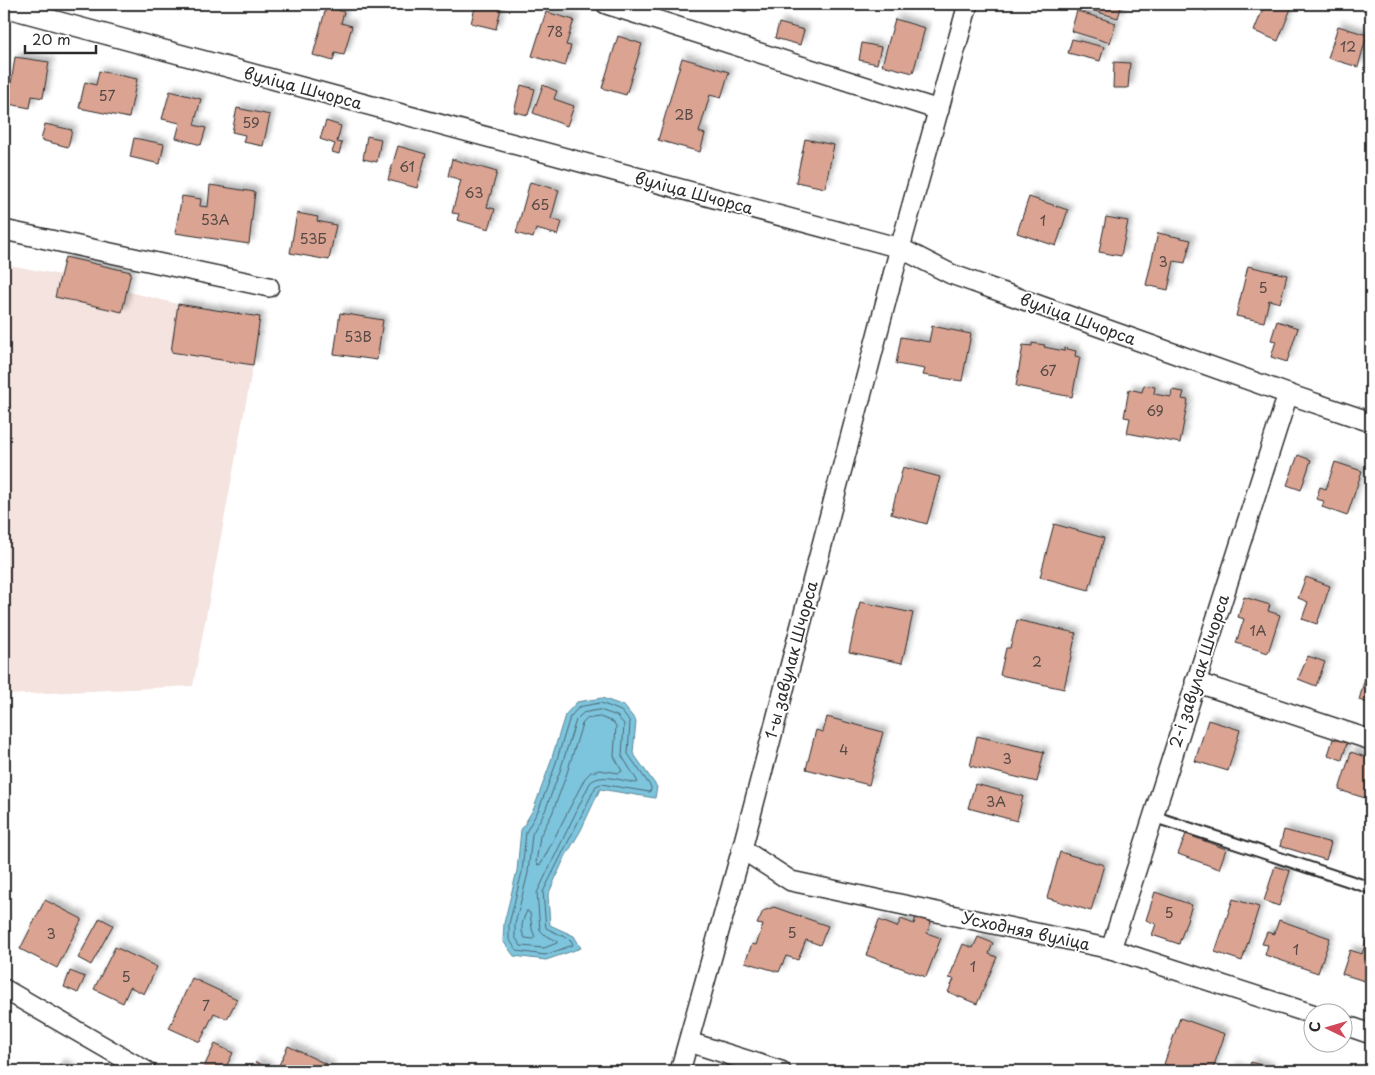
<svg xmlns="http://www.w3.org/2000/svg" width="1375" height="1075" viewBox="0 0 1375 1075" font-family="'Playpen Sans',sans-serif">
	<defs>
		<filter id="shadow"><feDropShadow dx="4.5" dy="-4.5" stdDeviation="2.5" flood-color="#0004"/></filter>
	</defs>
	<rect width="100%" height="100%" fill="#fff"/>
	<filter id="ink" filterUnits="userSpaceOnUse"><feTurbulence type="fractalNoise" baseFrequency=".02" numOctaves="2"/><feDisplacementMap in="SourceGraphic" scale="10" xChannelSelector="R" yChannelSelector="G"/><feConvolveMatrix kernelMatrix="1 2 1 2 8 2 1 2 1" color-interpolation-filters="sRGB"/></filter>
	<g filter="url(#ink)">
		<path fill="#f4e3de" d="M4 264 61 275 178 304 260 317 253 365 193 686 4 695Z"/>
		<path fill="#7dc4dd" stroke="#5c8796" d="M602 698 624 706 636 721 633 753 657 787 655 798 600 789 581 830 564 859 548 895 550 925 574 936 581 948 546 960 514 956 503 941 504 923 517 871 521 830 534 808 549 767 565 715 577 702Z"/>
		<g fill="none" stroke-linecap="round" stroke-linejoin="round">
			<g stroke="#4c6872" stroke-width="1">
				<path d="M601 703 621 711 630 722 628 754 651 787V790L649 792 601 784 596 786 543 892 546 928 571 940 573 945 545 955 517 951 509 939V924L522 872 526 832 539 809 554 769 570 717 579 707Z"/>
				<path d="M600 710 617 716 624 724 622 756 638 782 636 783C622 781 600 772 590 783L537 893 540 930 545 935 557 941V943L544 948 521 946 515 937V924L528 873 532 834 545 811 560 771 576 720 583 713Z"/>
				<path d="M600 717 613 722 616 726 614 756 622 771 619 773 599 770 591 772 585 778 541 864 538 865 536 863 540 836 552 814 567 773 582 724 587 719Z"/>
				<path d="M527 911 530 913 532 929 535 937 533 939 525 938C519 931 523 918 527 911Z"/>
			</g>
		</g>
		<g fill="#daa392" stroke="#2b2b2b" filter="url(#shadow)">
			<path d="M327 4H336L334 9 344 12 341 23 352 26 344 55 335 53 333 61 313 55Z"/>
			<path d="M406 4H435L433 11Z"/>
			<path d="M476 4H502L496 29 471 23Z"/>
			<path d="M723 4H749L746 12Z"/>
			<path d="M833 4H860L859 10Z"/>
			<path d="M1085 4H1122L1118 18 1084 8Z"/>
			<path d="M1184 4H1209L1207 11Z"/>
			<path d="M1265 4H1286L1292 6 1278 41 1254 31Z"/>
			<path d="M1077 11 1116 23 1110 43 1071 31Z"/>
			<path d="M546 12 574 20 566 45 571 46 565 66 532 56Z"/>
			<path d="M895 19 925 28 913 73 882 65Z"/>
			<path d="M779 23 804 30 800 45 775 38Z"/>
			<path d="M1338 26 1367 35 1358 67 1328 58Z"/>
			<path d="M618 36 642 44 626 95 602 88Z"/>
			<path d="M1072 39 1104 47 1100 61 1068 53Z"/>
			<path d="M862 43 881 47 877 64 859 60Z"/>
			<path d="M15 57 49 62 43 98 32 96 30 108 8 104Z"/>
			<path d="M682 58 729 72 721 98 710 95 699 132 705 134 700 152 658 140Z"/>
			<path d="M1114 62 1130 63 1128 88H1113Z"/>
			<path d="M99 71 137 79 129 118 79 108 85 82 96 85Z"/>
			<path d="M521 85 535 89 528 115 514 112Z"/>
			<path d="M543 85 557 91 554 99 574 106 567 126 533 113Z"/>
			<path d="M170 91 201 99 194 125 206 128 201 145 176 138 180 123 162 119Z"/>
			<path d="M237 108 270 115 263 146 243 142 245 135 232 132Z"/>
			<path d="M326 121 341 126 337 142 342 143 339 154 332 152 335 144 320 139Z"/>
			<path d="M45 124 72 130 68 147 41 140Z"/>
			<path d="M367 136 381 139 377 162 363 159Z"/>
			<path d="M134 138 164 144 160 164 130 157Z"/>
			<path d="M805 139 834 145 825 188 796 182Z"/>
			<path d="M398 146 426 154 417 188 388 180Z"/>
			<path d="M452 159 497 172 487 207 495 209 489 229 457 220 459 214 452 213 461 180 448 176Z"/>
			<path d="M530 182 559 190 551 219 562 222 558 235 536 229 533 238 516 233Z"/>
			<path d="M210 185 255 192 249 244 175 233 182 196 201 199 200 206 208 207Z"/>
			<path d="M1029 197 1068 210 1056 246 1017 233Z"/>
			<path d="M297 213 318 217 317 221 336 225 329 260 290 253Z"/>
			<path d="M1106 217 1128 221 1121 256 1099 252Z"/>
			<path d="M1158 233 1191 240 1185 263 1174 261 1168 290 1146 285Z"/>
			<path d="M65 257 131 272 122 312 55 297Z"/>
			<path d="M1248 266 1287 275 1280 303 1269 300 1264 322 1236 316Z"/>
			<path d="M178 304 260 317 253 365 171 352Z"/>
			<path d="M340 313 383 320 377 360 334 354Z"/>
			<path d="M1277 321 1298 328 1287 362 1271 357 1276 341 1271 340Z"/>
			<path d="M932 326 971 334 962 381 923 375 925 369 896 364 901 337 929 342Z"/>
			<path d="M1032 343 1045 345 1044 347 1064 351V348L1076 351 1075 356 1080 357 1072 397 1016 386 1023 345 1032 346Z"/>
			<path d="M1144 385 1155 387 1154 394 1171 397 1172 390 1184 392 1182 399 1188 400 1180 443 1127 433 1130 418 1124 417 1129 389 1142 392Z"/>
			<path d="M1298 455 1311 460 1301 490 1287 485Z"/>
			<path d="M1335 462 1362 471 1347 516 1322 507 1324 501 1316 499 1320 487 1326 489Z"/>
			<path d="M903 467 940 477 927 524 891 514Z"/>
			<path d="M1054 524 1104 538 1089 590 1040 577Z"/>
			<path d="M1306 577 1330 586 1317 624 1302 619 1308 602 1298 598Z"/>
			<path d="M1244 597 1270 605 1268 611 1280 615 1268 653 1236 643 1244 619 1238 617Z"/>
			<path d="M860 602 913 613 902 663 849 652Z"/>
			<path d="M1017 620 1076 633 1064 689 1000 675 1006 648H1010Z"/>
			<path d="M1308 656 1325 662 1316 686 1298 679Z"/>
			<path d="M1365 678 1371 680V704L1359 700Z"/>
			<path d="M827 717 883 732 869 785 806 769 816 730 823 732Z"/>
			<path d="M1208 720 1240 730 1228 771 1195 761Z"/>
			<path d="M977 736 1044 752 1037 782 970 766Z"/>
			<path d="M1334 736 1348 740 1342 760 1328 755Z"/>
			<path d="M1351 752 1371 759V780L1365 798 1339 790Z"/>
			<path d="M975 784 1023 796 1017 821 968 808Z"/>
			<path d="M1284 830 1331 843 1326 860 1280 846Z"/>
			<path d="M1186 834 1226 849 1219 869 1178 854Z"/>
			<path d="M1060 852 1104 865 1091 911 1047 898Z"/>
			<path d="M1275 866 1290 871 1279 906 1264 901Z"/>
			<path d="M1155 892 1192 905 1179 944 1152 935 1156 924 1146 920Z"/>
			<path d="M1233 899 1259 907 1242 961 1215 952Z"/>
			<path d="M45 900 82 919 57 968 20 949Z"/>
			<path d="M774 907 828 926 820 945 806 940 798 960 786 956 779 972 745 962 752 944 756 945 763 925 757 924 763 911Z"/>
			<path d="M916 917 931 922 927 933 941 938 926 977 866 955 879 920 897 927 901 919 914 924Z"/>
			<path d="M100 918 113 925 91 965 78 958Z"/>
			<path d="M1279 920 1330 938 1318 973 1265 955 1268 945 1262 944 1267 932 1274 934Z"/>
			<path d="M1370 929H1371V983L1342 974 1350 950 1362 954Z"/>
			<path d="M978 937 993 943 989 954 997 957 977 1004 948 992 954 979 949 978 963 944 973 948Z"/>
			<path d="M115 947 157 967 144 994 130 987 123 1003 94 989Z"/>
			<path d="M70 971 85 977 78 993 64 987Z"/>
			<path d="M192 978 237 999 227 1019 214 1013 200 1042 169 1028Z"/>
			<path d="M1180 1018 1225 1034 1212 1071H1184L1164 1064Z"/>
			<path d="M215 1044 233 1053 224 1071H209L203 1069Z"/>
			<path d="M288 1046 330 1066 328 1071H293L279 1065Z"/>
			<path d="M256 1062 271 1069 270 1071H252Z"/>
			<path d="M1251 1062 1270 1068 1269 1071H1248Z"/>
			<path d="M60 1064 75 1071H56Z"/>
			<path d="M1233 1067 1245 1071H1232Z"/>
		</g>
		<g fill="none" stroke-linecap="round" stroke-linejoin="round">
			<g stroke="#2b2b2b" stroke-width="14">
				<path id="service" d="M1152 816 1371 888"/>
			</g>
			<g stroke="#2b2b2b" stroke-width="22">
				<g id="minor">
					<path d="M606 4 939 110"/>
					<path d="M4 7 900 248 951 274 1288 394 1371 422"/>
					<path d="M4 230 269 287"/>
					<path d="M1195 682 1371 740"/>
					<path d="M742 849 791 881 1111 949 1312 1014"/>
					<path d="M1111 949 1288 394"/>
					<path d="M4 989 146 1071"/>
					<path d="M1342 1024 1371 1034"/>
					<path d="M689 1042 781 1071"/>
					<path d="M680 1071 742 849 900 248 968 4"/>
				</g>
			</g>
			<use href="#service" stroke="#fff" stroke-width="10"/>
			<use href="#minor" stroke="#fff" stroke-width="19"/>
		</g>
	</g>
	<g text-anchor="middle" stroke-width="4" stroke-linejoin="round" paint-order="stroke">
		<g font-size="14" fill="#574945">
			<text x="555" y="37">78</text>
			<text x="1348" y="52">12</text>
			<text x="107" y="101">57</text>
			<text x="684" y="120">2В</text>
			<text x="251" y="128">59</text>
			<text x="407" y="172">61</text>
			<text x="474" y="198">63</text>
			<text x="540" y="210">65</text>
			<text x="215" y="225">53А</text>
			<text x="1043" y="226">1</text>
			<text x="313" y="244">53Б</text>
			<text x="1163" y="267">3</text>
			<text x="1263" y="293">5</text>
			<text x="358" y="342">53В</text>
			<text x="1048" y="376">67</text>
			<text x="1155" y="416">69</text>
			<text x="1258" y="636">1А</text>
			<text x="1037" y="667">2</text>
			<text x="844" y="755">4</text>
			<text x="1007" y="764">3</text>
			<text x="996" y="807">3А</text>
			<text x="1169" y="918">5</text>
			<text x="792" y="938">5</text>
			<text x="51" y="939">3</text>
			<text x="1296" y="955">1</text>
			<text x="973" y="972">1</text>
			<text x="126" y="982">5</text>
			<text x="206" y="1011">7</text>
		</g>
		<g font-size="16" fill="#2b2b2b" stroke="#fff">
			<text transform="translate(303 88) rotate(15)" y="6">вуліца Шчорса</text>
			<text transform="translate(694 193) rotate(15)" y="6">вуліца Шчорса</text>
			<text transform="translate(1078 319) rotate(20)" y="6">вуліца Шчорса</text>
			<text transform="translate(791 660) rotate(-75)" y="6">1-ы завулак Шчорса</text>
			<text transform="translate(1199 671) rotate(-72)" y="6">2-і завулак Шчорса</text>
			<text transform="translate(1026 931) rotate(12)" y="6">Усходняя вуліца</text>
		</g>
	</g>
	<rect width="1375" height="1075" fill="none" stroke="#fff" stroke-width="20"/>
	<rect x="10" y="10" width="1355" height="1055" fill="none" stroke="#2b2b2b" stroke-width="2" filter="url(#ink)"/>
	<g transform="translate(1328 1028) rotate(275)"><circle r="24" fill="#ffffff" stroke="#aaaaaa"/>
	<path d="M0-4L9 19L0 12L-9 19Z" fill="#d1495b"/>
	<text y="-8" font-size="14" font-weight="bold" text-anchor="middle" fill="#2b2b2b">С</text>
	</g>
	<path d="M25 45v8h71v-8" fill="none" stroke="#2b2b2b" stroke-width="2.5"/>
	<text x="32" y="45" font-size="15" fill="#2b2b2b" stroke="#ffffff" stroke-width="4" paint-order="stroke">20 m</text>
</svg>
